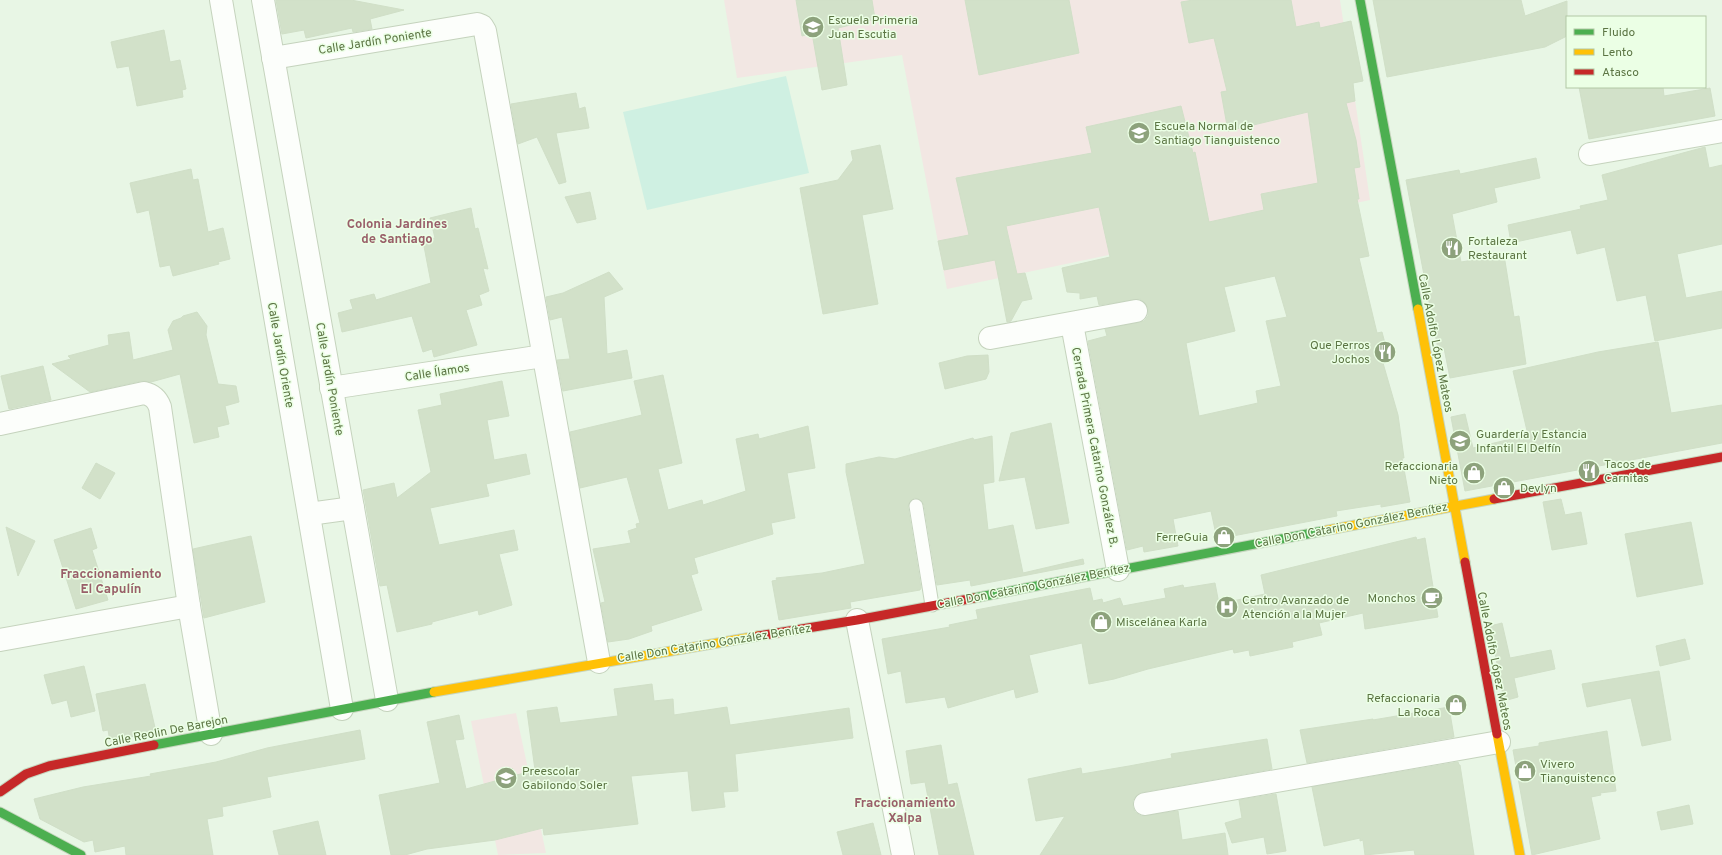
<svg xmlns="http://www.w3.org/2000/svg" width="1722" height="855" viewBox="0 0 1722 855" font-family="Overpass,sans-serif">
	<rect width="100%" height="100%" fill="#e8f6e5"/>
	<g fill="#f2e7e3">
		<path d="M724 0H1340L1370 200 947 289 902 55 737 78Z"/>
		<path d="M516 713 546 853 498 855 471 721Z"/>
	</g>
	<path fill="#cff0e2" d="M786 76 809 173 647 210 623 112Z"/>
	<g fill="#d2e1c9" stroke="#d0dfc7" fill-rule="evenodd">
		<path d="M276 0H351L404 10 370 19 372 29 353 32 352 28 306 38 304 30 282 34Z"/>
		<path d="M796 0H872L875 19 838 28 847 85 822 90 812 33 802 36Z"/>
		<path d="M965 0H1069L1079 53 979 75Z"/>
		<path d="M1193 0H1291L1296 27 1319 22 1320 28 1351 21 1363 81 1353 83 1355 101 1346 103 1356 140 1360 167 1354 168 1359 199H1357L1369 256 1359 258 1377 333 1382 332 1390 362 1383 363 1398 415 1404 458H1402L1410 502 1381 507V504L1336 511 1337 516 1217 539 1211 511 1173 519 1178 546 1144 552 1143 546 1127 550 1088 341 1107 336 1105 329 1144 321 1148 316V308L1145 303 1140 299 1099 305 1097 296 1080 299V293L1067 292 1062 268 1110 257 1099 207 1006 226 1017 274 1025 273 1032 299 1022 301 1011 321 1007 322 995 260 944 270 938 241 969 235 956 178 1092 153 1086 127 1181 106 1193 153 1195 152 1209 222 1264 210 1261 194 1318 183 1308 112 1228 131 1221 92 1227 91 1214 38 1189 43 1181 2ZM1275 276 1287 317 1266 321 1281 386 1256 391 1258 403 1199 416 1186 343 1235 331 1224 287Z"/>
		<path d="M1373 0H1521L1525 16 1567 1V36L1545 47 1387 77Z"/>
		<path d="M164 30 170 62 180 60 186 89 182 90 183 97 137 106 129 66 117 68 111 42Z"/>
		<path d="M1579 87H1663L1664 96 1710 88 1715 116 1589 139Z"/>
		<path d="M576 93 579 109 585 107 589 128 556 133 566 182 559 184 537 137 518 144 511 104Z"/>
		<path d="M880 145 893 209 862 215 878 304 823 314 800 188 838 180 853 160 851 151Z"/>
		<path d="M1705 147 1709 168 1722 165V244L1677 254 1686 298 1722 291V328L1655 341 1646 295 1617 301 1605 247 1577 254 1571 230 1511 243 1508 225 1581 209 1580 206 1608 200 1602 175Z"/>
		<path d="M1536 158 1540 178 1494 188 1497 202 1452 214 1461 262 1504 255 1514 317 1519 316 1526 364 1450 378 1444 348 1438 349 1406 180 1459 170 1460 174Z"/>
		<path d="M191 169 193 180 198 179 208 232 223 228 230 259 218 262 219 264 173 276 170 265 160 267 149 210 137 213 130 183Z"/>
		<path d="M590 192 596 219 577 223 565 197Z"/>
		<path d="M471 208 475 229 478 228 488 269 483 268 489 291 479 295 482 305 466 310 477 345 434 357 432 349 423 352 412 316 342 332 338 313 353 309 350 300 374 294 376 300 431 283 423 241 435 238 430 218Z"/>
		<path d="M609 272 623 289 604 297 607 354 627 350 632 378 563 391 557 360 570 359 562 317 550 320 546 297 563 293Z"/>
		<path d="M197 312 207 326 206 335 218 384 236 386 239 402 225 406 229 424 217 427 219 437 194 443 180 374 151 382 141 381 90 392 52 364 71 359 68 356 109 345 108 335 129 332 133 360 173 350 168 330 173 321 181 318 183 316Z"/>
		<path d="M1658 342 1671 413 1722 405V443L1465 491 1451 417 1465 414 1473 448 1528 435 1513 371 1598 352Z"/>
		<path d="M988 355 989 372 986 379 945 389 939 363 967 356Z"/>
		<path d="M43 366 51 400 9 409 1 376Z"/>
		<path d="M663 375 682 463 658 469 668 510 702 500 703 505 746 491 736 439 758 434 759 439 808 426 815 468 787 473 795 518 771 523 773 534 694 558 698 573 691 575 702 610 651 626 652 631 629 639 608 642 601 603 605 602 593 549 631 543 628 531 637 528 636 524 640 523 627 477 580 488 570 432 642 415 634 381Z"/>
		<path d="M502 381 509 416 487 420 494 460 526 454 530 474 486 484 489 496 430 508 439 545 514 530 518 550 499 554 512 605 479 615 478 610 432 622V624L397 632 387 585 380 586 363 490 394 483 397 498 431 472 418 410 442 405 440 394Z"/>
		<path d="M1051 423 1069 523 1036 529 1025 477 999 481 1011 433Z"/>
		<path d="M992 436 994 482 983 484 988 530 1013 525 1023 573 1083 559 1084 564 971 586 970 580 937 585 924 505 919 499 914 498 909 503 908 507 921 588 920 590 850 602 851 608 779 620 772 581 777 580 776 578 822 573 865 564 846 472V464L879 457 895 459 973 438 974 440Z"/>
		<path d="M96 463 115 473 100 499 82 488Z"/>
		<path d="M1561 499 1565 515 1581 512 1587 544 1552 550 1543 502Z"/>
		<path d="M1691 522 1703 584 1637 597 1625 534Z"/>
		<path d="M6 527 35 541 18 576Z"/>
		<path d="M91 528 97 548 92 550 108 600 76 609 54 540Z"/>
		<path d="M251 536 265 602 204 618 193 549Z"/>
		<path d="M1416 537 1417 540 1425 538 1438 617 1365 629 1363 613 1319 623 1322 635 1292 642 1293 647 1250 656 1249 650 1234 653 1233 649 1148 669 1114 679 1089 684 1082 643 1029 655 1038 692 1016 698 1014 689 948 708 945 697 906 703 901 671 888 674 882 639 950 627 949 625 978 619 976 610 1090 588 1093 601 1102 599 1103 603 1120 598 1123 606 1166 598 1164 589 1183 585 1184 588 1215 583 1219 604 1265 594 1261 575Z"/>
		<path d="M1502 623 1510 658 1551 650 1555 669 1514 678 1518 697 1504 701 1490 626Z"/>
		<path d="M1685 639 1690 659 1660 666 1656 646Z"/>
		<path d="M84 666 95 711 71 717 67 700 52 704 44 675Z"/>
		<path d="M1659 671 1671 740 1642 746 1631 698 1587 707 1582 684Z"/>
		<path d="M145 684 156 732 110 741 108 730 103 731 96 694Z"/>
		<path d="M652 684 654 701 673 699 674 715 727 707 730 725 849 708 853 738 735 754 738 791 723 792 725 807 692 811 688 771 631 776 638 824 544 835 543 828 495 840 427 849 405 855H391L379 795 440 783 427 722 459 715 464 739 455 740 466 789 535 770 527 711 557 707 560 723 618 716 614 689Z"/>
		<path d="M1449 707 1454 737 1307 763 1300 730 1373 719V720Z"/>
		<path d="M360 730 365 759 267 777 271 797 222 807 223 816 207 819 213 855H126L125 846 95 852 93 840 84 842 40 819 34 799 83 787 151 776 150 774 216 762 267 748Z"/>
		<path d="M1607 731 1616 791 1600 793 1601 795 1591 797 1600 839 1532 855 1513 750 1539 746V743Z"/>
		<path d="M1267 739 1272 769 1143 792 1137 795 1133 800V807L1135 812 1141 816 1178 811 1182 840 1225 833 1228 855H1040L1065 816 1036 821 1028 779 1081 768 1082 774 1129 766 1172 758 1171 754Z"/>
		<path d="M941 745 948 785 957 783 974 855H939L925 782 911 784 906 751Z"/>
		<path d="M1458 762 1459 765H1460L1474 855H1415L1414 850 1365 855 1363 840 1360 841V838L1324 846 1312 787Z"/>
		<path d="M1276 794 1286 851 1267 854 1264 837 1232 843 1225 823 1242 818 1239 800Z"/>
		<path d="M1689 805 1693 824 1661 830 1657 812Z"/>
		<path d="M318 821 326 855H279L273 831Z"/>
		<path d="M873 823 881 855H843L837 832Z"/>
	</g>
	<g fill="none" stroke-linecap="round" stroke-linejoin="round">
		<g stroke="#c5d3bd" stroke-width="15">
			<path id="lane" d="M916 506 932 605"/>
		</g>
		<g stroke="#c5d3bd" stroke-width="24">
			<g id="street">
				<path d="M221 0 342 709"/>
				<path d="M263 0 387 700"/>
				<path d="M273 58 477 24 482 26 485 31 599 662"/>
				<path d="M1590 154 1722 131"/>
				<path d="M1072 324 1118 570"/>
				<path d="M990 338 1136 311"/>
				<path d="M331 388 543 356"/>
				<path d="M0 424 144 393C153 395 157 399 160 407L189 606 211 734"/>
				<path d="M309 514 353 508"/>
				<path d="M857 620 903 855"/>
				<path d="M0 640 189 606"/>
				<path d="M1145 804 1499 742"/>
			</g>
		</g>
		<g stroke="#c6d5be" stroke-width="11">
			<g id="fast">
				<path d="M1360 0 1418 309"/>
				<path d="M974 598 1323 531"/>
				<path d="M154 745 434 692"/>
				<path d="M0 812 81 855"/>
			</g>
		</g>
		<g stroke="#c6d5be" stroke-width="11">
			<g id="slow">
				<path d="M1418 309 1465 562"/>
				<path d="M1323 531 1494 499"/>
				<path d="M434 692 758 636"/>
				<path d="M1497 734 1520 855"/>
			</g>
		</g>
		<g stroke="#c6d5be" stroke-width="11">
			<g id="jam">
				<path d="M1494 499 1722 457"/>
				<path d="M1465 562 1497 734"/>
				<path d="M758 636 857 620 974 598"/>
				<path d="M0 792 26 774 49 766 154 745"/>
			</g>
		</g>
		<use href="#lane" stroke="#fcfefb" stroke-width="13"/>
		<use href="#street" stroke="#fcfefb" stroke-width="22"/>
		<use href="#fast" stroke="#4caf50" stroke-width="9"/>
		<use href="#slow" stroke="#ffc107" stroke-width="9"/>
		<use href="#jam" stroke="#c62828" stroke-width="9"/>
	</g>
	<defs>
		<g id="school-disc" transform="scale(1.15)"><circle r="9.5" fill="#8da27c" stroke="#ebffe5"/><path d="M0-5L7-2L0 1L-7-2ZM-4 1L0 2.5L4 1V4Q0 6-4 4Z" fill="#fff"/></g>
		<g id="university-disc" transform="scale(1.15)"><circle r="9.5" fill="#8da27c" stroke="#ebffe5"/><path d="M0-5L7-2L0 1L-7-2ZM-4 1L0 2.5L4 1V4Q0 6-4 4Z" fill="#fff"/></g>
		<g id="restaurant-disc" transform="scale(1.15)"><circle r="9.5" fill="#8da27c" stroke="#ebffe5"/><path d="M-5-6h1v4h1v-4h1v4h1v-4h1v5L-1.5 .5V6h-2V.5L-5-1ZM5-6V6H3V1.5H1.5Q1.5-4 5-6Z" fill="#fff"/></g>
		<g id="shop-disc" transform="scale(1.15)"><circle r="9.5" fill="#8da27c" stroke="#ebffe5"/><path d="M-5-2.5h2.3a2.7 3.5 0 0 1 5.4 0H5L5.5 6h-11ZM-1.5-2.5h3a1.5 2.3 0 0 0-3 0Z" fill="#fff"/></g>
		<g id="cafe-disc" transform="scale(1.15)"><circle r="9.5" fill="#8da27c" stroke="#ebffe5"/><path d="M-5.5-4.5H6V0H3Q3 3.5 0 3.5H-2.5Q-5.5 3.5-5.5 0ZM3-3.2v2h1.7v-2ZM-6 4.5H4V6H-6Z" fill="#fff"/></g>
		<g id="hospital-disc" transform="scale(1.15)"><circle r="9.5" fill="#8da27c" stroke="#ebffe5"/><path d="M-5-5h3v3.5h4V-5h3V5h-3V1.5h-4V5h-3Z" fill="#fff"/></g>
	</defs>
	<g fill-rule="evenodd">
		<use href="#school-disc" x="813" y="27"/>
		<use href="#university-disc" x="1139" y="133"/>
		<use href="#restaurant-disc" x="1452" y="248"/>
		<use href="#restaurant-disc" x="1385" y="352"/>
		<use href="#school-disc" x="1460" y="441"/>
		<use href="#restaurant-disc" x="1589" y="471"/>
		<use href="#shop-disc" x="1474" y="473"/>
		<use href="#shop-disc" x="1504" y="488"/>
		<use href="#shop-disc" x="1224" y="537"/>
		<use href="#cafe-disc" x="1432" y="598"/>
		<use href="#hospital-disc" x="1227" y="607"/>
		<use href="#shop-disc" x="1101" y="622"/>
		<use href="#shop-disc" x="1456" y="705"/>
		<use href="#shop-disc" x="1525" y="771"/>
		<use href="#school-disc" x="506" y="778"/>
	</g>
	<g text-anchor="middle" stroke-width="3" stroke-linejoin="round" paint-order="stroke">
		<g font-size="12" fill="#5c7544" stroke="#ebffe5" text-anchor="start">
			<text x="828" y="24">Escuela Primeria<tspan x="828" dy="14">Juan Escutia</tspan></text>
			<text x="1154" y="130">Escuela Normal de<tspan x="1154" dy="14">Santiago Tianguistenco</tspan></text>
			<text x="1468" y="245">Fortaleza<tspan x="1468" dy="14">Restaurant</tspan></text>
			<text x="1370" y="349" text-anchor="end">Que Perros<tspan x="1370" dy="14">Jochos</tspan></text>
			<text x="1476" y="438">Guardería y Estancia<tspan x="1476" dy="14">Infantil El Delfín</tspan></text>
			<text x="1604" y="468">Tacos de<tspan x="1604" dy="14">Carnitas</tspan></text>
			<text x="1458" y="470" text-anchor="end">Refaccionaria<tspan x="1458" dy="14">Nieto</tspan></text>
			<text x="1520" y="492">Devlyn</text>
			<text x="1208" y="541" text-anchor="end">FerreGuia</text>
			<text x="1416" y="602" text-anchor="end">Monchos</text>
			<text x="1242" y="604">Centro Avanzado de<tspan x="1242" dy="14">Atención a la Mujer</tspan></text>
			<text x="1116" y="626">Miscelánea Karla</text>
			<text x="1440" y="702" text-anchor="end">Refaccionaria<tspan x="1440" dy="14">La Roca</tspan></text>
			<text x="1540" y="768">Vivero<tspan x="1540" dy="14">Tianguistenco</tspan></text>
			<text x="522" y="775">Preescolar<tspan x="522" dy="14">Gabilondo Soler</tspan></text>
		</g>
		<g font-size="12" fill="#5c7544" stroke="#ebffe5">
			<text transform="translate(375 41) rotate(-9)" y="4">Calle Jardín Poniente</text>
			<text transform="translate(1436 343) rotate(79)" y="4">Calle Adolfo López Mateos</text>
			<text transform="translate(281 355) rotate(80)" y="4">Calle Jardín Oriente</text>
			<text transform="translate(437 372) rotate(-9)" y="4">Calle Ílamos</text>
			<text transform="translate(330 379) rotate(80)" y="4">Calle Jardín Poniente</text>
			<text transform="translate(1095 447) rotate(79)" y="4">Cerrada Primera Catarino González B.</text>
			<text transform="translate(1351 525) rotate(-11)" y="4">Calle Don Catarino González Benítez</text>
			<text transform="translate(1033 586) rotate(-11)" y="4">Calle Don Catarino González Benítez</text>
			<text transform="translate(714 643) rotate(-9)" y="4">Calle Don Catarino González Benítez</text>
			<text transform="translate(1495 661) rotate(79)" y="4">Calle Adolfo López Mateos</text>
			<text transform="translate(166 731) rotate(-11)" y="4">Calle Reolin De Barejon</text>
		</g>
		<g font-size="13" font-weight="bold" fill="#995f69" stroke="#ebffe5">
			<text x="397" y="228">Colonia Jardines<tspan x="397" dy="15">de Santiago</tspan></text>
			<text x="111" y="578">Fraccionamiento<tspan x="111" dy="15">El Capulín</tspan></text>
			<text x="905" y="807">Fraccionamiento<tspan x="905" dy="15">Xalpa</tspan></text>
		</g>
	</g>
	<rect x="1566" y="16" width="140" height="72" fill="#ebffe5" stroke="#b2c8a5"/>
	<rect x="1574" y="29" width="20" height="6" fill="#4caf50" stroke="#b2c8a5"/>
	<text x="1602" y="36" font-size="12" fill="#5c7544">Fluido</text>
	<rect x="1574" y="49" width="20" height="6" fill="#ffc107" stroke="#b2c8a5"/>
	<text x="1602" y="56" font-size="12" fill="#5c7544">Lento</text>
	<rect x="1574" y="69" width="20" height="6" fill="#c62828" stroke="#b2c8a5"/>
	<text x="1602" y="76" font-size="12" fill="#5c7544">Atasco</text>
</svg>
